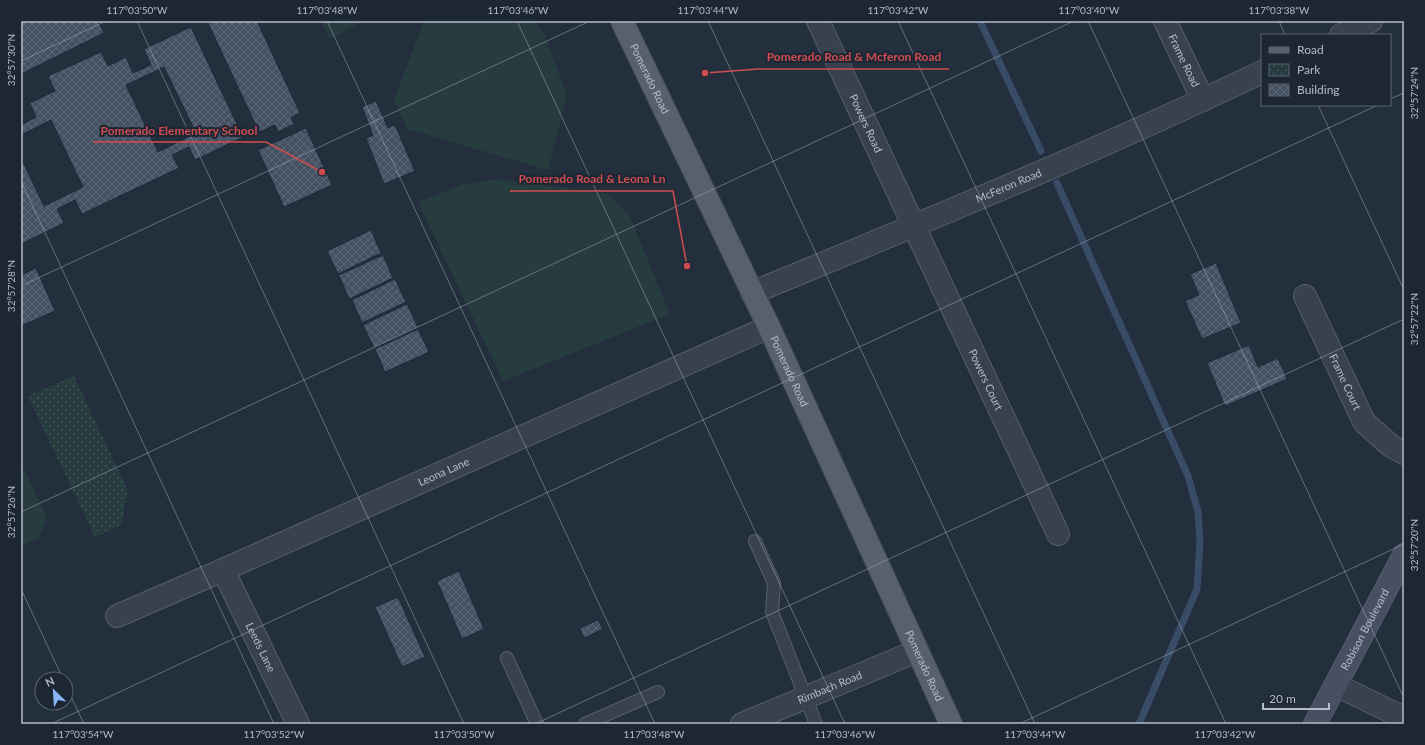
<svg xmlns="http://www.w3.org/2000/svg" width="1425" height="745" viewBox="0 0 1425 745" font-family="Lato,sans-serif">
	<defs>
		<pattern id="park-dots" width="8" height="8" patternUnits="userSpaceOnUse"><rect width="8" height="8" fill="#263c3f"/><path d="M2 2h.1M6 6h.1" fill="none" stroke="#435659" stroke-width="1.8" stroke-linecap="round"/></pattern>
		<pattern id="building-cross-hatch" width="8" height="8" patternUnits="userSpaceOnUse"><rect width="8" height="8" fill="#455162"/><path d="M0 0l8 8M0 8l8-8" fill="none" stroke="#5d6877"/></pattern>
	</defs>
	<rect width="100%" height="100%" fill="#242f3e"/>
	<g fill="#263c3f">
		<path d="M321 21H363L330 39Z"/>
		<path d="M424 21H534L544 33 567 96 548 170 407 129 394 100Z"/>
		<path d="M499 179 608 194 629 214 670 314 503 381 418 202 464 184Z"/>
		<path d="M21 462 47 518 39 538 21 545Z"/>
	</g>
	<path fill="url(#park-dots)" d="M74 376 128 491 121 525 95 537 28 396Z"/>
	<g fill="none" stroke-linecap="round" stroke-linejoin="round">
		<g stroke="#394c67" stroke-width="7">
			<path d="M980 21 1041 151"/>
			<path d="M1057 183 1188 476 1198 512 1200 541 1197 589 1139 724"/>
		</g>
	</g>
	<g fill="url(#building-cross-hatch)" stroke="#1f2835" fill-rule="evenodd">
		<path d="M21 21H98L104 33 23 73 21 69Z"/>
		<path d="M207 21H257L300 113 291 117 294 124 278 132 275 125 259 132Z"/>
		<path d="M191 27 243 137 195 160 189 147 172 155 179 168 82 214 75 200 57 209 64 223 21 244V158L44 206 83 187 51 120 21 135V125L36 117 30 103 55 91 48 76 101 52 108 66 126 57 133 73 151 65 144 49ZM164 67 196 133 158 152 126 85Z"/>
		<path d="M376 101 388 128 395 125 415 171 384 184 366 138 373 135 362 107Z"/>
		<path d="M306 128 332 185 284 207 258 150Z"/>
		<path d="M371 230 381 253 338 274 327 251Z"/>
		<path d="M383 255 393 278 349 299 339 275Z"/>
		<path d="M1216 263 1241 323 1202 339 1185 301 1199 295 1190 274Z"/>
		<path d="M36 268 55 311 21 326V275Z"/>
		<path d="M395 279 406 302 362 323 352 300Z"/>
		<path d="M407 304 418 327 374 348 363 325Z"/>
		<path d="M418 329 429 352 385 372 375 349Z"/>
		<path d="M1249 345 1258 367 1278 358 1287 379 1225 406 1207 363Z"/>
		<path d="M459 571 484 629 462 639 437 581Z"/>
		<path d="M398 597 425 657 402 667 375 607Z"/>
		<path d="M598 620 603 629 584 638 580 628Z"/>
	</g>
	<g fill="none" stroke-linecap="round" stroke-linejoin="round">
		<g stroke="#565f6c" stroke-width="14">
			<g id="lane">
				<path d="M755 541 774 583 772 612 816 724"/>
				<path d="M507 658 537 724"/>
				<path d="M585 724 658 692"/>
			</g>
		</g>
		<g stroke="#565f6c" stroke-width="24">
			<g id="street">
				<path id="s1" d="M818 21 1058 534"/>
				<path id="s2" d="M1165 21 1203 100"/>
				<path d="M1341 35 1371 21"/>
				<path id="s3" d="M752 293C923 222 1095 152 1262 72"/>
				<path id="s4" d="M1305 296 1364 422 1391 446 1404 453"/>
				<path id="s5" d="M223 570 298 724"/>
				<path id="s6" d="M117 616 223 570 769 327"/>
				<path d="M1336 685 1404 718"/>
				<path id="s7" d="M742 724 917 651"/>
			</g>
		</g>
		<g stroke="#565f6c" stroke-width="24">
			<g id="secondary">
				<path id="s8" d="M1315 724 1404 555"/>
			</g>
		</g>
		<g stroke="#414a57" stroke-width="24">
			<g id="primary">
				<path id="s9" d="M622 21 769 327 951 724"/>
			</g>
		</g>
		<use href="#lane" stroke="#38414e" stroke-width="12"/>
		<use href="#street" stroke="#38414e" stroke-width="22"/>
		<use href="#secondary" stroke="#465061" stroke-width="22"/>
		<use href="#primary" stroke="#56606e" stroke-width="22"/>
	</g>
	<path fill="none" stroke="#b4bcc9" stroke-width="1" stroke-opacity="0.45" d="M137 21 464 724M327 21 655 724M517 21 845 724M708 21 1035 724M898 21 1226 724M1088 21 1404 698M1279 21 1285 35M21 61 106 21M1390 99 1404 93M1318 105 1404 290M21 181 274 724M21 286 590 21M21 512 1074 21M21 589 63 679M66 686 84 724M51 724 1378 105M535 724 1404 319M1019 724 1404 544"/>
	<g text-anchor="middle" stroke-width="4" stroke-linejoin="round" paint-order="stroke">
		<g font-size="11" fill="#b4bcc9" stroke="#1d2633">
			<text dy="4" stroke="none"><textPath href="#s2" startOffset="44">Frame Road</textPath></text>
			<text dy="4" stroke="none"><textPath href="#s9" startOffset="64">Pomerado Road</textPath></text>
			<text dy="4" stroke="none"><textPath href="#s1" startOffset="113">Powers Road</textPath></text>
			<text dy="4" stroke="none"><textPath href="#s3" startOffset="278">McFeron Road</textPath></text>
			<text dy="4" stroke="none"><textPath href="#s9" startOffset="388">Pomerado Road</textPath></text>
			<text dy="4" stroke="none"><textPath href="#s1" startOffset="396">Powers Court</textPath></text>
			<text dy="4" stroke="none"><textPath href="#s4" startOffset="95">Frame Court</textPath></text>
			<text dy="4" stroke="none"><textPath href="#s6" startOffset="357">Leona Lane</textPath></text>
			<text dy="4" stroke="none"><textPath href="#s8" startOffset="107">Robison Boulevard</textPath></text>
			<text dy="4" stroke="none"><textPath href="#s5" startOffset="86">Leeds Lane</textPath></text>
			<text dy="4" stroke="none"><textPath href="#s9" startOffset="712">Pomerado Road</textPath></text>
			<text dy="4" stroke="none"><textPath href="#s7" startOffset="95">Rimbach Road</textPath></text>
		</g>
	</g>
	<path fill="none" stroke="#ce4d50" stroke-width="1.5" d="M705 73L759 69H949M322 172L266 142H93M687 266L673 191H510"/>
	<g fill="#ce4d50" stroke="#1d2633" stroke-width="1.5">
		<circle cx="705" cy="73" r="4"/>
		<circle cx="322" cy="172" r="4"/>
		<circle cx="687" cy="266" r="4"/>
	</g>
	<g font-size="12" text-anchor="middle" font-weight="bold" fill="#ce4d50" stroke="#1d2633" stroke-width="4" stroke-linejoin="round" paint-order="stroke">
		<text x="854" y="61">Pomerado Road &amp; Mcferon Road</text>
		<text x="179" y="135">Pomerado Elementary School</text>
		<text x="592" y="183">Pomerado Road &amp; Leona Ln</text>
	</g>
	<rect width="1425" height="745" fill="none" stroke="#1d2633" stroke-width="44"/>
	<rect x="1261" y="34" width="130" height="72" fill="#1d2633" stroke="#59626f"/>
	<rect x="1269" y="47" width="20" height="6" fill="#56606e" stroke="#59626f"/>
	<text x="1297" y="54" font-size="12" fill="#b4bcc9">Road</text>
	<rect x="1269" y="64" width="20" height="12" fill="url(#park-dots)" stroke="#59626f"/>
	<text x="1297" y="74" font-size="12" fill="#b4bcc9">Park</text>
	<rect x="1269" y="84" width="20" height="12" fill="url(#building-cross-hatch)" stroke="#59626f"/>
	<text x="1297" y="94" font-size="12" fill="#b4bcc9">Building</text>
	<g transform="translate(54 691) rotate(335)"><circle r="19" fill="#1d2633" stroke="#59626f"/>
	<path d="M0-3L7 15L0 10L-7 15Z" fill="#8ab4f8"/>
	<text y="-6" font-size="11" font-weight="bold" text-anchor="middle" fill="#b4bcc9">N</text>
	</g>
	<path d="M1263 703v6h66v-6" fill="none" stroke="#b4bcc9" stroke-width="2"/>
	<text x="1269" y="703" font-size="12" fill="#b4bcc9" stroke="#1d2633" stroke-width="3" paint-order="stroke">20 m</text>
	<rect x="22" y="22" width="1381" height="701" fill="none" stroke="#b4bcc9" stroke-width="1.5"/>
	<g font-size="10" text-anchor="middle" fill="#b4bcc9">
		<text x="137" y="14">117°03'50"W</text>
		<text x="327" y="14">117°03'48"W</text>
		<text x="518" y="14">117°03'46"W</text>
		<text x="708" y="14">117°03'44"W</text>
		<text x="898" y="14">117°03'42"W</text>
		<text x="1089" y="14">117°03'40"W</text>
		<text x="1279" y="14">117°03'38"W</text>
		<text transform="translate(11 60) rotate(-90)" y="4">32°57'30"N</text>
		<text transform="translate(1414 93) rotate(-90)" y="4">32°57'24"N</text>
		<text transform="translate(11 286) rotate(-90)" y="4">32°57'28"N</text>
		<text transform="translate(1414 319) rotate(-90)" y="4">32°57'22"N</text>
		<text transform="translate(11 512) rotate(-90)" y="4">32°57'26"N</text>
		<text transform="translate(1414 545) rotate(-90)" y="4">32°57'20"N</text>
		<text x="83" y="738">117°03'54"W</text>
		<text x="274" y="738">117°03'52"W</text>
		<text x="464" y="738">117°03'50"W</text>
		<text x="654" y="738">117°03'48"W</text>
		<text x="845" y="738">117°03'46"W</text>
		<text x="1035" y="738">117°03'44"W</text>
		<text x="1225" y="738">117°03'42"W</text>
	</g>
</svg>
